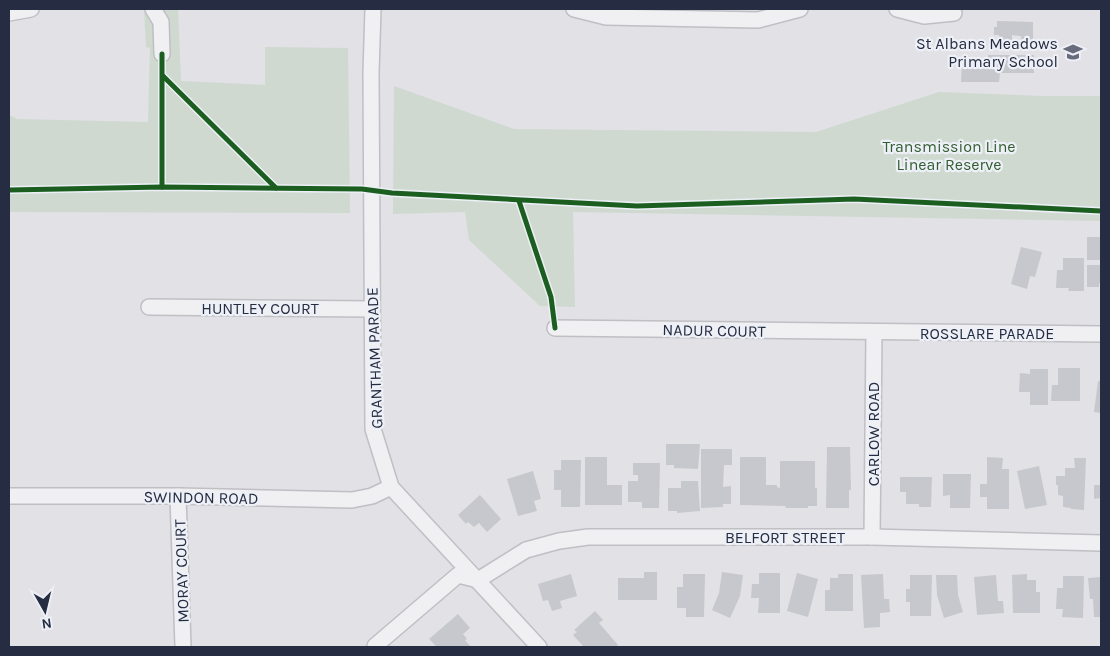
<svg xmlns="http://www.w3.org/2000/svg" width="1110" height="656" viewBox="0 0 1110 656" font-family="Karla,sans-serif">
	<rect width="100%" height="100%" fill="#e1e1e6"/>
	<g fill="#cfd9d0">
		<path d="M144 9H178L181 81 265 85V47L348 48 350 213 9 212V115L17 119 148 122 150 48 146 47Z"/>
		<path d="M394 86 514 129 816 132 939 92 1044 96H1101V221L573 212 575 307 540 306 469 240 465 212 393 214Z"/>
	</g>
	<g fill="#c7c8cd">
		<path d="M997 21 1033 22V43H1021V36L1012 35V43H999V35H994V27H997Z"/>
		<path d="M988 55H1034V73H1000L999 82H961L962 63H988Z"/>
		<path d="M1087 237H1101L1100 260H1087Z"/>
		<path d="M1021 247 1042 252 1035 277 1030 276 1027 289 1011 284Z"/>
		<path d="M1063 258H1084V291H1068L1069 288H1056L1057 270H1063Z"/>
		<path d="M1087 265H1101V283H1099V287H1087Z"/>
		<path d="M1058 368H1080V401H1051L1052 385H1058Z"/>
		<path d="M1030 369H1048V405H1030V392H1019L1020 373 1030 374Z"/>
		<path d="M1098 381H1101V413L1094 412Z"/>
		<path d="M666 444H700L698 469 674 468V465H666Z"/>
		<path d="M827 447H850L851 490H849V508H826Z"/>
		<path d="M701 449H732V465H724L723 487 731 486V504H723V507L701 508Z"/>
		<path d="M585 457H607V485H622V505H585Z"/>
		<path d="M740 457H766V485H777V487L780 488V461H815V488H817V506H808V508H785L786 506 740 505Z"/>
		<path d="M987 457 1003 458 1002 469H1009V509H987V497H980V484H987Z"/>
		<path d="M1074 458H1086L1084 510 1071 509V508L1063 507V496L1058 495V485H1056V476H1065V468H1075Z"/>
		<path d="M561 460H581L580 507H561V490H554V470H561Z"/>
		<path d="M633 463H660L659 508H642V502H628V481H638V475H633Z"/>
		<path d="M1039 466 1047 505 1025 509 1017 471Z"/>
		<path d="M533 471 541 499 534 501 537 511 518 516 507 479Z"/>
		<path d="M943 474H971L970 508H950V495L943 496Z"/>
		<path d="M900 477H932L931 507H919V504H906V492H900Z"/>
		<path d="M681 481H698L700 511 677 513V511H668V488H681Z"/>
		<path d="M1094 485H1101V498L1094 499Z"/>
		<path d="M480 495 501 519 487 532 479 523 474 527 468 522 466 524 458 515Z"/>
		<path d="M644 572H657V600H618V578H644Z"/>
		<path d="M722 572 743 575 740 596 730 618 712 610 719 593Z"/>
		<path d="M759 573H780V613H758L759 598H751L752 584H759Z"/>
		<path d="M797 573 818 579 808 617 787 611Z"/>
		<path d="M571 574 577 596 560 601 562 608 552 611 548 600 543 601 538 584Z"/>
		<path d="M683 574H705L704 617H686V608H677V587H683Z"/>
		<path d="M838 574H853V611H825V590H830V578H838Z"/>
		<path d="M883 574 884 599H889L890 612 880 613V627L864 628 861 575Z"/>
		<path d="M1027 574V580H1036V592H1040V613H1013L1012 575Z"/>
		<path d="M910 575H932L931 616H910V602H906V589H910Z"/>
		<path d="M936 575H957L958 595 963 612 944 618 937 595Z"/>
		<path d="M996 575 998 601H1003L1004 613 977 615 974 577Z"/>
		<path d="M1063 576H1084L1083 618 1062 617 1063 609H1056L1057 588H1063Z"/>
		<path d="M1101 577V617H1094L1093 599H1090L1088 578Z"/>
		<path d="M595 611 603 620 599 623 618 645 616 647H584L573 635 577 632 574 630Z"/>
		<path d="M458 614 470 628 463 634 467 639 465 640 471 647H437L429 639Z"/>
	</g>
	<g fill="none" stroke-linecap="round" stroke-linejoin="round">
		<g stroke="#bfbfc4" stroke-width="18">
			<g id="minor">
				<path d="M153 9 161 22 162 54"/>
				<path d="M373 9 371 73 373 429 391 487 539 647"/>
				<path d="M574 9 606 17 758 20 800 9"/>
				<path d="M897 9 924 16 954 13"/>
				<path d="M9 13 31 9"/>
				<path d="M149 307 371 309"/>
				<path d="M555 328 1101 334"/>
				<path d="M9 496H178L352 500 372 496 391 487"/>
				<path d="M178 496 183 646"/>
				<path d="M872 537 874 332"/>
				<path d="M375 646 458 575 478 580 526 550 559 541 588 537H872L1101 543"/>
			</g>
		</g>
		<use href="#minor" stroke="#f0f0f3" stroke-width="15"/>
		<g stroke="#edf0f6" stroke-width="8">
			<g id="cycleway">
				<path d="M162 54V187"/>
				<path d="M163 76 276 188"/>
				<path d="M9 190 162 187 362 189 392 193 637 206 854 199 1101 211"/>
				<path d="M519 201 551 297 555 328"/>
			</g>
		</g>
		<use href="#cycleway" stroke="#1b5e20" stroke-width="5"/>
	</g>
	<defs>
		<g id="school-bare" transform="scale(1.5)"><path d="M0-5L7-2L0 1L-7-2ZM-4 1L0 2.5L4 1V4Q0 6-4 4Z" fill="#676b7b" stroke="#edf0f6" stroke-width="2.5" paint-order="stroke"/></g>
	</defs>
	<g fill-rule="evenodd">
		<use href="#school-bare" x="1073" y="52"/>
	</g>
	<g text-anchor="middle" stroke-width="4.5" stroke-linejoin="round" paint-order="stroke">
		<g font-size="16" fill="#262c41" stroke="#edf0f6" text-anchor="end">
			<text x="1058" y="49">St Albans Meadows<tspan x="1058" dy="18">Primary School</tspan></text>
		</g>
		<g font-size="16" fill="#345d32" stroke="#edf0f6">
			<text x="949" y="152">Transmission Line<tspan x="949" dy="18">Linear Reserve</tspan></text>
		</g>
		<g font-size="16" fill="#262c41" stroke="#edf0f6">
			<text x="260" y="314">HUNTLEY COURT</text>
			<text transform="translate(714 330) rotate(1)" y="6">NADUR COURT</text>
			<text x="987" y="339">ROSSLARE PARADE</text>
			<text transform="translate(374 358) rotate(-92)" y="6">GRANTHAM PARADE</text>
			<text transform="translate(873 434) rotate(-90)" y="6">CARLOW ROAD</text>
			<text transform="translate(201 497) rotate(1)" y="6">SWINDON ROAD</text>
			<text x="785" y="543">BELFORT STREET</text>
			<text transform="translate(181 571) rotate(-92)" y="6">MORAY COURT</text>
		</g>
	</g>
	<rect width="1110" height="656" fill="none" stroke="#262c41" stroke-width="20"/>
	<g transform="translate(45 611) rotate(172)" stroke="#edf0f6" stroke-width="4" paint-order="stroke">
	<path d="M0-4L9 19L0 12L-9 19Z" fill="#262c41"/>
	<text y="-8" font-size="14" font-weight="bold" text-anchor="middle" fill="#262c41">N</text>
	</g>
</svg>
